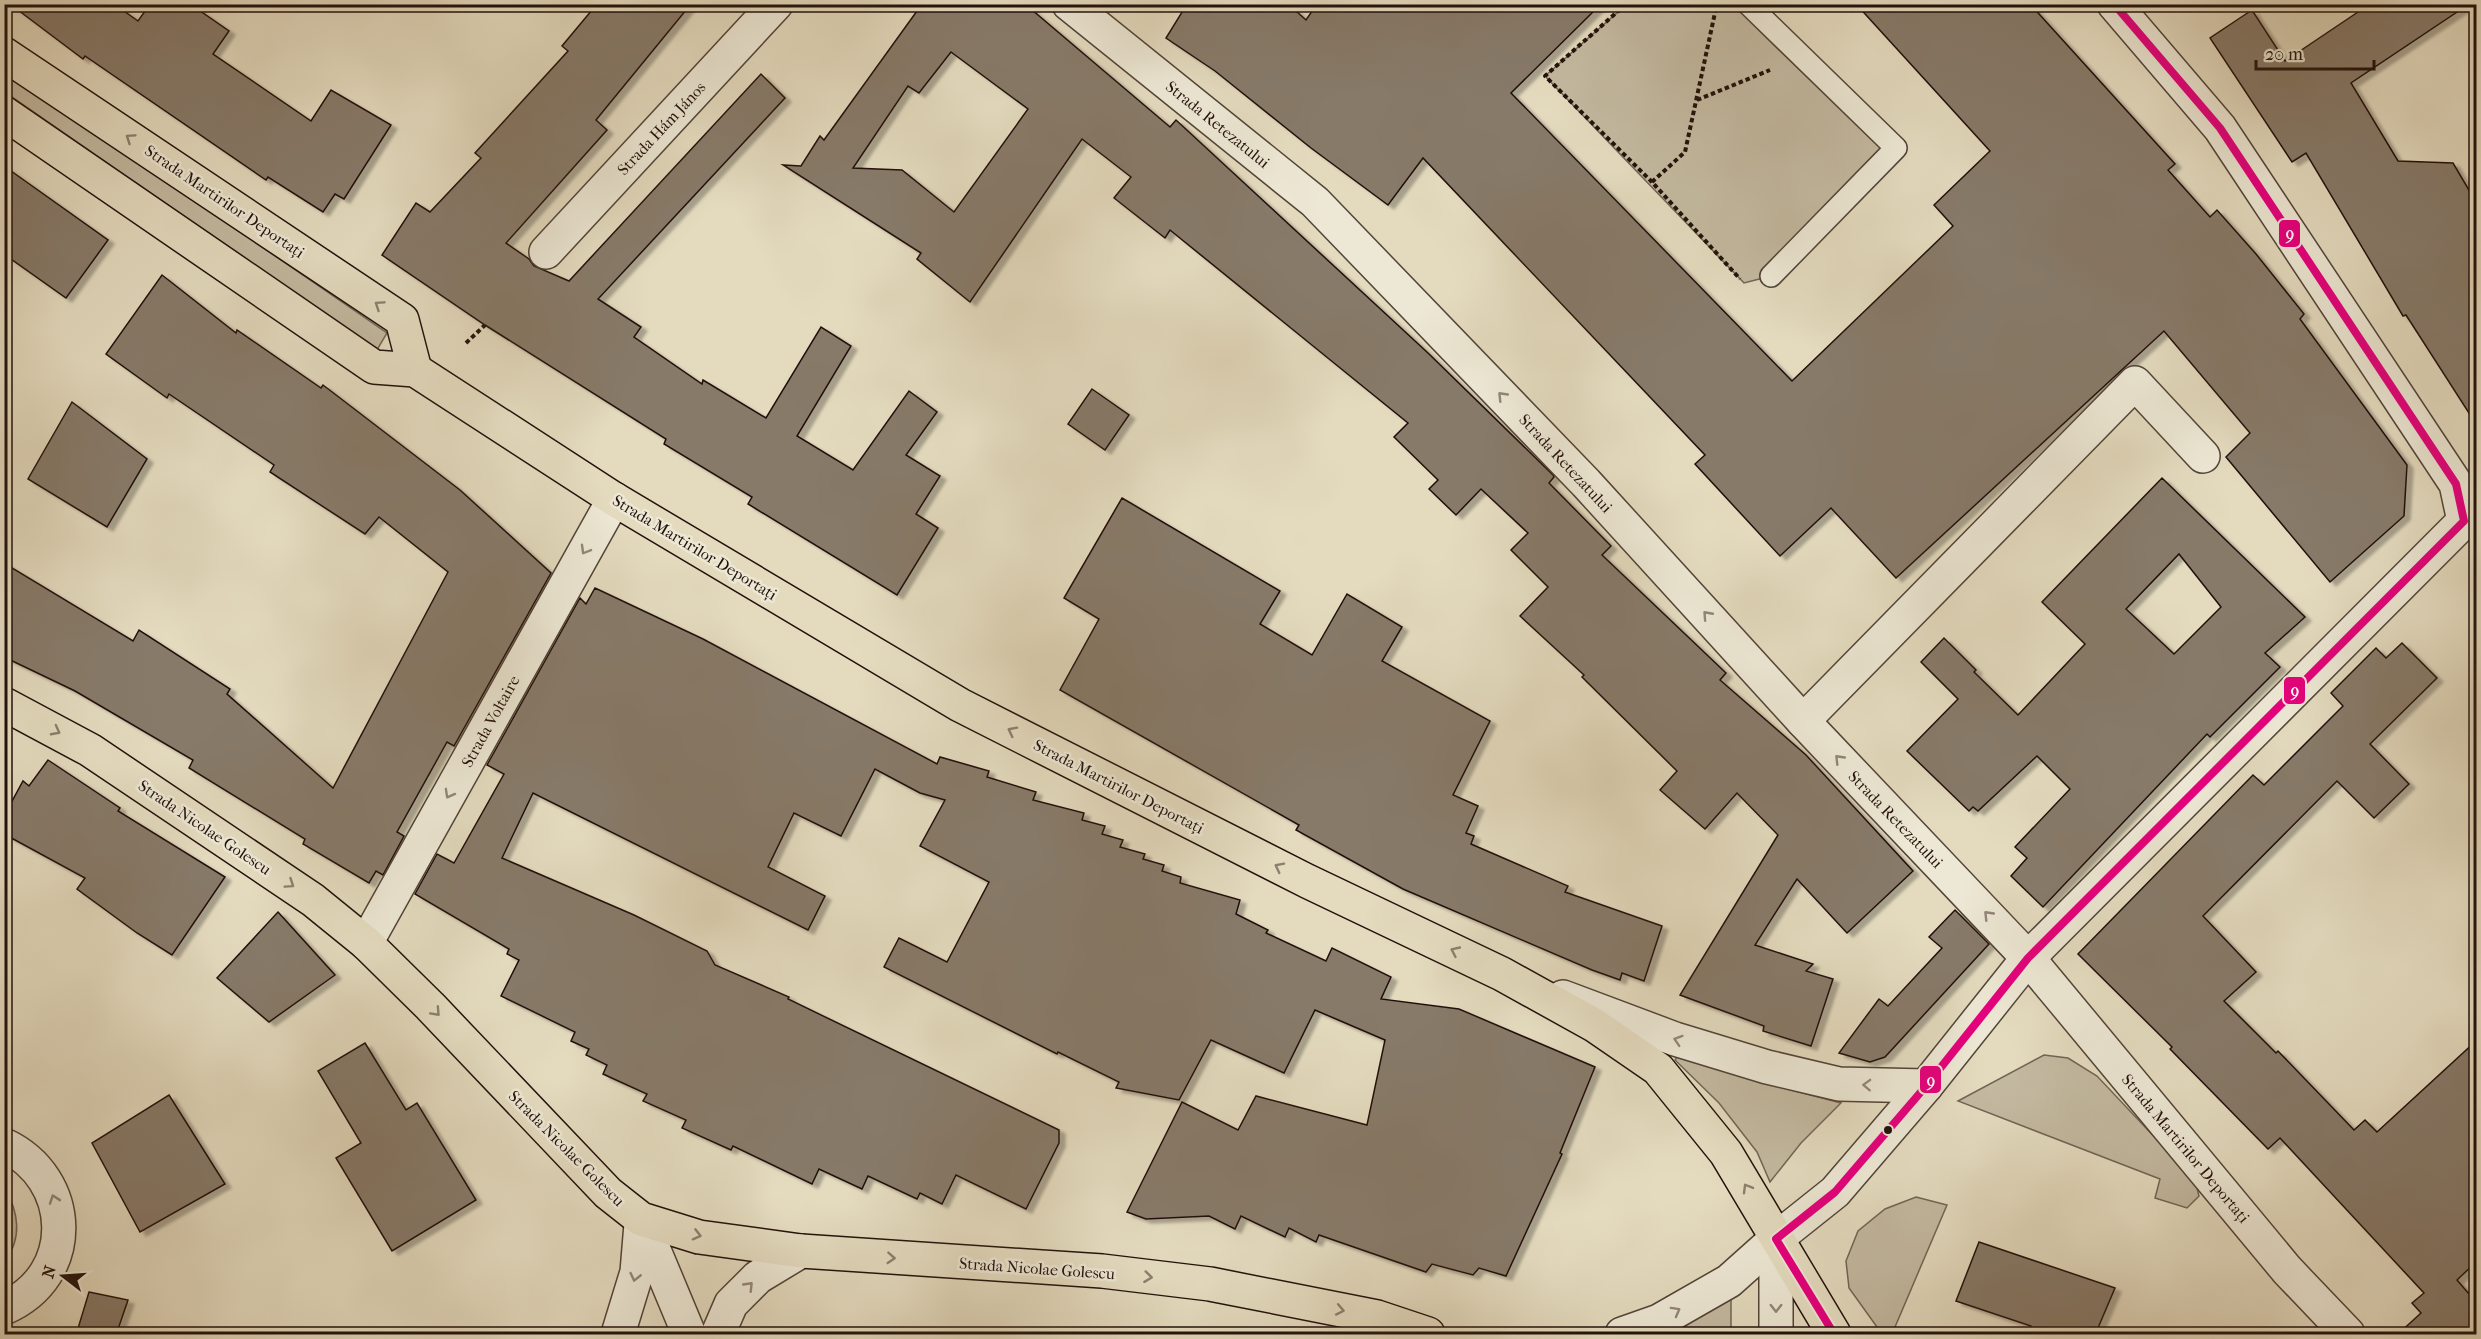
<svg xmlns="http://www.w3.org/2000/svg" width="2481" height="1339" viewBox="0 0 2481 1339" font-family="'IM FELL French Canon',serif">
	<defs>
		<filter id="shadow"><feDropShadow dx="6" dy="4" stdDeviation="1.5" flood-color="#0004"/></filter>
	</defs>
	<rect width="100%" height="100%" fill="#e4dbbf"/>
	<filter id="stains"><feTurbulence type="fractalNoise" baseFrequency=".00333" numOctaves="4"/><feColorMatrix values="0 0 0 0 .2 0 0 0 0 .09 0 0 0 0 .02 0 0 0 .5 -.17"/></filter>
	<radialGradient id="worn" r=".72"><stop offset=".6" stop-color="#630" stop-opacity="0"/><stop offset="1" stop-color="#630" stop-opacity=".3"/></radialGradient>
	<g fill="#c3b9a0" stroke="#726556" stroke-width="1.5">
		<path d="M1626 5H1748L1896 148 1771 276 1744 283 1545 76Z"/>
		<path d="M4 69 387 333 377 350 5 92Z"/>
		<path d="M1680 1053 1749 1079 1841 1103 1801 1143 1770 1182 1757 1152 1719 1103 1675 1060Z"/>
		<path d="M2044 1055 2068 1058 2097 1076 2195 1180 2199 1196 2187 1208 2155 1198 2160 1179 1958 1101Z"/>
		<path d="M5 1189C18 1211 23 1238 5 1260Z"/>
		<path d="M1916 1197 1947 1205 1892 1334H1882L1849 1288 1846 1261 1858 1231 1885 1209Z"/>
		<path d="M1731 1293V1334H1637Z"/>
	</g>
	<g fill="#877a69" stroke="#22110b" stroke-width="1.5" fill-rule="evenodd" filter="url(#shadow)">
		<path d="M10 4H114L138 21 150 4H190L229 31 213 54 311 121 331 90 391 125 344 199 335 194 323 212 268 177 266 180 85 56 83 59Z"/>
		<path d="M597 4H691L596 120 607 130 506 243 529 259 534 266 569 281 761 74 785 98 598 299 641 327 634 337 702 384 703 380 766 418 821 327 851 346 797 436 853 470 909 391 937 412 906 455 940 476 916 514 938 528 897 595 748 504 752 497 664 444 666 439 485 325 382 255 416 203 430 212 481 158 475 153 568 51 562 46Z"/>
		<path d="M922 4H1025L1170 127 1176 120 1428 353 1553 475 1554 477 1549 483 1611 546 1602 555 1726 673 1720 680 1806 755 1913 871 1847 933 1797 879 1755 945 1813 964 1806 971 1833 979 1811 1046 1763 1031 1764 1026 1680 995 1778 835 1737 793 1705 829 1660 790 1677 771 1582 677 1584 675 1520 616 1548 587 1511 550 1528 533 1481 489 1456 515 1429 489 1438 480 1394 437 1408 423 1170 230 1165 238 1114 198 1131 177 1082 139 970 302 917 259 921 253 783 165 801 166 820 136 824 140ZM951 52 1028 109 954 212 902 170 853 168 908 86 919 93Z"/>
		<path d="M1187 4H1288L1306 20 1317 4H1601L1511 93 1792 381 1953 226 1934 205 1990 151 1856 4H2030L2175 164 2168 170 2210 217 2217 210 2256 254 2304 314 2300 319 2407 465 2404 516 2330 582 2226 457 2250 433 2164 331 1896 578 1831 508 1780 556 1695 464 1705 455 1423 158 1388 205 1311 148 1215 71 1166 38Z"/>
		<path d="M2370 4H2469L2351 83 2398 161 2453 163 2476 202V424L2406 315 2403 316 2306 153 2292 162 2210 38 2252 10 2285 61Z"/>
		<path d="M4 166 108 240 66 298 4 254Z"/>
		<path d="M162 275 236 333 237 330 321 388 323 385 460 490 551 573 454 746 447 742 397 832 404 836 383 875 376 871 369 883 303 844 305 839 189 768 193 760 75 691 4 657V563L133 641 139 630 230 689 227 694 333 788 448 572 379 517 365 534 270 472 274 465 169 394 167 398 106 354Z"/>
		<path d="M1092 389 1129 415 1105 450 1068 424Z"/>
		<path d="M72 402 147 459 107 527 28 479Z"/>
		<path d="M2162 478 2305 617 2265 653 2280 667 2210 737 2207 734 2043 907 2011 876 2027 858 2015 847 2070 789 2037 756 1978 811 1973 807 1969 811 1907 751 1958 699 1921 662 1944 638 1976 670 1974 672 2018 715 2085 644 2042 602ZM2179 554 2221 607 2174 654 2126 609Z"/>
		<path d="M1122 498 1280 591 1260 624 1312 655 1347 594 1402 627 1382 661 1490 721 1453 795 1478 806 1466 833 1474 836 1471 844 1568 886 1565 892 1662 926 1644 981 1622 973 1620 980 1592 970 1403 889 1296 830 1299 825 1060 690 1099 619 1064 598Z"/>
		<path d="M595 588 703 639 937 764 940 757 989 771 987 777 1036 792 1033 800 1084 813 1082 820 1105 826 1102 834 1123 840 1120 847 1145 854 1143 859 1164 865 1162 871 1181 877 1180 883 1240 900 1236 914 1268 930 1266 933 1326 961 1332 948 1391 977 1381 999 1459 1009 1595 1067 1560 1153 1562 1154 1506 1276 1479 1268 1473 1275 1432 1264 1426 1272 1319 1235 1316 1242 1289 1228 1285 1237 1241 1216 1235 1229 1209 1216 1146 1219 1127 1212 1182 1102 1238 1130 1256 1096 1367 1125 1385 1040 1315 1010 1284 1073 1211 1040 1179 1100 1116 1088 1119 1082 1058 1052 1057 1054 884 967 899 938 947 962 989 882 920 846 945 800 920 793 875 769 841 836 794 813 768 867 825 896 808 930 533 793 502 858 634 915 707 951 715 965 789 997 788 999 1059 1130V1143L1026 1209 956 1175 942 1204 920 1193 917 1199 868 1176 862 1189 819 1169 812 1184 733 1146 731 1150 682 1128 686 1120 643 1101 647 1094 603 1074 607 1065 586 1055 589 1049 571 1041 575 1032 501 996 519 960 507 954 509 949 415 894 437 854 454 863 504 774 487 765 580 598 586 604Z"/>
		<path d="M2402 643 2437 678 2370 744 2409 784 2374 818 2337 781 2203 916 2256 972 2224 1001 2276 1053 2278 1051 2354 1130 2365 1120 2377 1132 2476 1041V1262L2457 1280 2476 1302V1335H2397L2421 1313 2412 1303 2424 1293 2280 1138 2268 1149 2170 1049 2172 1047 2078 954 2253 775 2264 785 2343 706 2331 693 2376 648 2386 658Z"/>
		<path d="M48 760 120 808 118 811 225 877 172 955 137 933 77 889 85 878 4 834V816L23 781 29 786Z"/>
		<path d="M1955 910 1989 944 1885 1057 1870 1062 1839 1053 1879 999 1888 1006 1942 948 1929 937Z"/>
		<path d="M278 912 335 975 269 1022 217 978Z"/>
		<path d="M365 1043 406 1110 417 1103 476 1200 392 1251 336 1158 361 1143 318 1071Z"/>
		<path d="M169 1095 225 1184 140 1232 92 1143Z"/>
		<path d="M1979 1242 2115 1288 2095 1335H2031V1326L1956 1301Z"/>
		<path d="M89 1292 128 1300 116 1335H76Z"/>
	</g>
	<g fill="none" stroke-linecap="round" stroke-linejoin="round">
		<g stroke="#524438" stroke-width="24">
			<path id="service" d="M1748 4 1896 148 1771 276"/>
		</g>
		<g stroke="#524438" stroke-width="36">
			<g id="minor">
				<path d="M1069 4 1315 202 1586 483 1803 721 2028 958"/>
				<path d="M546 252 776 4"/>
				<path d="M1803 721 2135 383 2203 456"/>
				<path d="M366 943 614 499"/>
				<path d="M4 1145C75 1178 79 1276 4 1308"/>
				<path d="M641 1219 689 1334"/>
				<path d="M618 1334 637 1272 641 1224"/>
				<path d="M718 1334 731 1304 758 1277 801 1251"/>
			</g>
		</g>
		<g stroke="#524438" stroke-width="36">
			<g id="tertiary">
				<path d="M2028 958 2287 1270 2348 1334"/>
				<path d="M1563 997 1675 1039 1767 1067 1839 1084 1926 1086"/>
				<path d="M1622 1334 1659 1321 1729 1281 1776 1239 1835 1192 1926 1086 2028 958 2464 521 2456 484 2220 128 2114 4"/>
				<path d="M1776 1334V1239"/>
			</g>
		</g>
		<g stroke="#22110b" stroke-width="36">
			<g id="primary">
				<path d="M4 54 402 320 415 370"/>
				<path d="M4 113 374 367 415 370 614 499 960 705 1307 881 1502 974 1594 1025 1658 1069 1726 1153 1834 1334"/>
				<path d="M4 704 90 750 313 900 366 943 430 1006 608 1193 641 1219 699 1237 801 1251 1102 1271 1210 1284 1377 1317 1428 1334"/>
			</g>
		</g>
		<g stroke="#22110b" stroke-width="4" stroke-dasharray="4.5 3" stroke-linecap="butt">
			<path d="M1626 4 1545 76 1652 182"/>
			<path d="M1716 8 1685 152 1652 182 1740 279"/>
			<path d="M1697 100 1770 70"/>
			<path d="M466 343 485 325"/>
		</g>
		<use href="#service" stroke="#ede8d5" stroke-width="21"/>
		<use href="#minor" stroke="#ede8d5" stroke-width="33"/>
		<use href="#tertiary" stroke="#ede8d5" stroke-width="33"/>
		<use href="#primary" stroke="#e4dbbf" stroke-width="33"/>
		<g stroke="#ede8d5" stroke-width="12">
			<path id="bus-1" d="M1834 1334 1776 1239 1835 1192 1926 1086 2028 958 2464 521 2456 484 2220 128 2114 4"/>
		</g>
		<use href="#bus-1" stroke="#e5007d" stroke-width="8"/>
	</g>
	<defs><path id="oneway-chevron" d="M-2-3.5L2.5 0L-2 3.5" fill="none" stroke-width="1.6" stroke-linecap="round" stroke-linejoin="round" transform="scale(1.5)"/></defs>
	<g stroke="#8d806e">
		<use href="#oneway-chevron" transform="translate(130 138) rotate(-146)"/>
		<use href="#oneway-chevron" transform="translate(379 305) rotate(-146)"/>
		<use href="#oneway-chevron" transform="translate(56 731) rotate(28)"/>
		<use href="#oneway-chevron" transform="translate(1012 731) rotate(-153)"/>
		<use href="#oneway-chevron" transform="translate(1279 867) rotate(-153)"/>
		<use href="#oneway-chevron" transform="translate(290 884) rotate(34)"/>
		<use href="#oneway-chevron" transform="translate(1455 951) rotate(-155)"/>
		<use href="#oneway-chevron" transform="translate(436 1012) rotate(47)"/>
		<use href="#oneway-chevron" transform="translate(1747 1188) rotate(-120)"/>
		<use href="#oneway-chevron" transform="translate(697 1235) rotate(14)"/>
		<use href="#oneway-chevron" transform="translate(891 1258) rotate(4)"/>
		<use href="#oneway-chevron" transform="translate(1148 1277) rotate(7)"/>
		<use href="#oneway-chevron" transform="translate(1340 1310) rotate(11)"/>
	</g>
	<g stroke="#92877a">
		<use href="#oneway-chevron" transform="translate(1502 396) rotate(-134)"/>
		<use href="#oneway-chevron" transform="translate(585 550) rotate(120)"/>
		<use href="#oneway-chevron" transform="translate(1707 615) rotate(-132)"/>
		<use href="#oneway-chevron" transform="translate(1839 759) rotate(-134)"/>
		<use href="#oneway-chevron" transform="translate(449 794) rotate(119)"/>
		<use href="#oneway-chevron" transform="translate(1988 915) rotate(-134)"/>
		<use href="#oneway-chevron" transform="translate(1678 1040) rotate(-162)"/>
		<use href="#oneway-chevron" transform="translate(1867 1085) rotate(-178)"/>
		<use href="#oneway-chevron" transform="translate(54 1199) rotate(-109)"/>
		<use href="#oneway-chevron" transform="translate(635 1277) rotate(103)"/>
		<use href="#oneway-chevron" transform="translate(749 1286) rotate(-46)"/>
		<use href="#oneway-chevron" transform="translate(1776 1308) rotate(90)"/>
		<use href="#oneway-chevron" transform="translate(1676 1311) rotate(-29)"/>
	</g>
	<circle fill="#22110b" stroke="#ede8d5" stroke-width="2" cx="1888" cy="1130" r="5"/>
	<g text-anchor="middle" stroke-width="5" stroke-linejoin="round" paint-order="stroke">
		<g font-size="16" fill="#22110b" stroke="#ede8d5">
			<text transform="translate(1218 124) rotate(39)" y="6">Strada Retezatului</text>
			<text transform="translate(661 128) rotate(-47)" y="6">Strada Hám János</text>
			<text transform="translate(225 201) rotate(34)" y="6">Strada Martirilor Deportați</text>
			<text transform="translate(1566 463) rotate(47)" y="6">Strada Retezatului</text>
			<text transform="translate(695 547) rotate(31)" y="6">Strada Martirilor Deportați</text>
			<text transform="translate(490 721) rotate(-61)" y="6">Strada Voltaire</text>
			<text transform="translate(1119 786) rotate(27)" y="6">Strada Martirilor Deportați</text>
			<text transform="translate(1896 819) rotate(46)" y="6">Strada Retezatului</text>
			<text transform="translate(205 827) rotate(34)" y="6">Strada Nicolae Golescu</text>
			<text transform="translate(567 1148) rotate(45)" y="6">Strada Nicolae Golescu</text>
			<text transform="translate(2186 1148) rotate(50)" y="6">Strada Martirilor Deportați</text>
			<text transform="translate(1037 1268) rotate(4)" y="6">Strada Nicolae Golescu</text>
		</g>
	</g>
	<g stroke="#ede8d5" stroke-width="2">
		<rect x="2278" y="219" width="23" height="29" rx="6" fill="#e5007d"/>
		<rect x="2283" y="676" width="23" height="29" rx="6" fill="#e5007d"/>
		<rect x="1919" y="1065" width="23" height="29" rx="6" fill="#e5007d"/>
	</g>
	<g font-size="16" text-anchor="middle" font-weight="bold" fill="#fff">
		<text x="2290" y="239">9</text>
		<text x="2295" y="696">9</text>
		<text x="1931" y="1086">9</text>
	</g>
	<rect width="2481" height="1339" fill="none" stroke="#e4dbbf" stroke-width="24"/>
	<rect x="6" y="6" width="2469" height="1327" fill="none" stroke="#22110b" stroke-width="3"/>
	<rect x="12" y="12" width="2457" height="1315" fill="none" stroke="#22110b" stroke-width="1.5"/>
	<g transform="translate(63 1276) rotate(287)" stroke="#ede8d5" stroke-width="4.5" paint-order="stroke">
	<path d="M0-4.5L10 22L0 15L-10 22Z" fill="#22110b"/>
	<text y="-9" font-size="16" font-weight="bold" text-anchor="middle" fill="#22110b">N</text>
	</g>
	<path d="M2256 60v9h118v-9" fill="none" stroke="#22110b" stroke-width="3"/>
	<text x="2265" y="60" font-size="18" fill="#22110b" stroke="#ede8d5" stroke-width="4.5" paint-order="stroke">20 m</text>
	<rect width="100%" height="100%" filter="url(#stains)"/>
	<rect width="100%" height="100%" fill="url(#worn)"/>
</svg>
